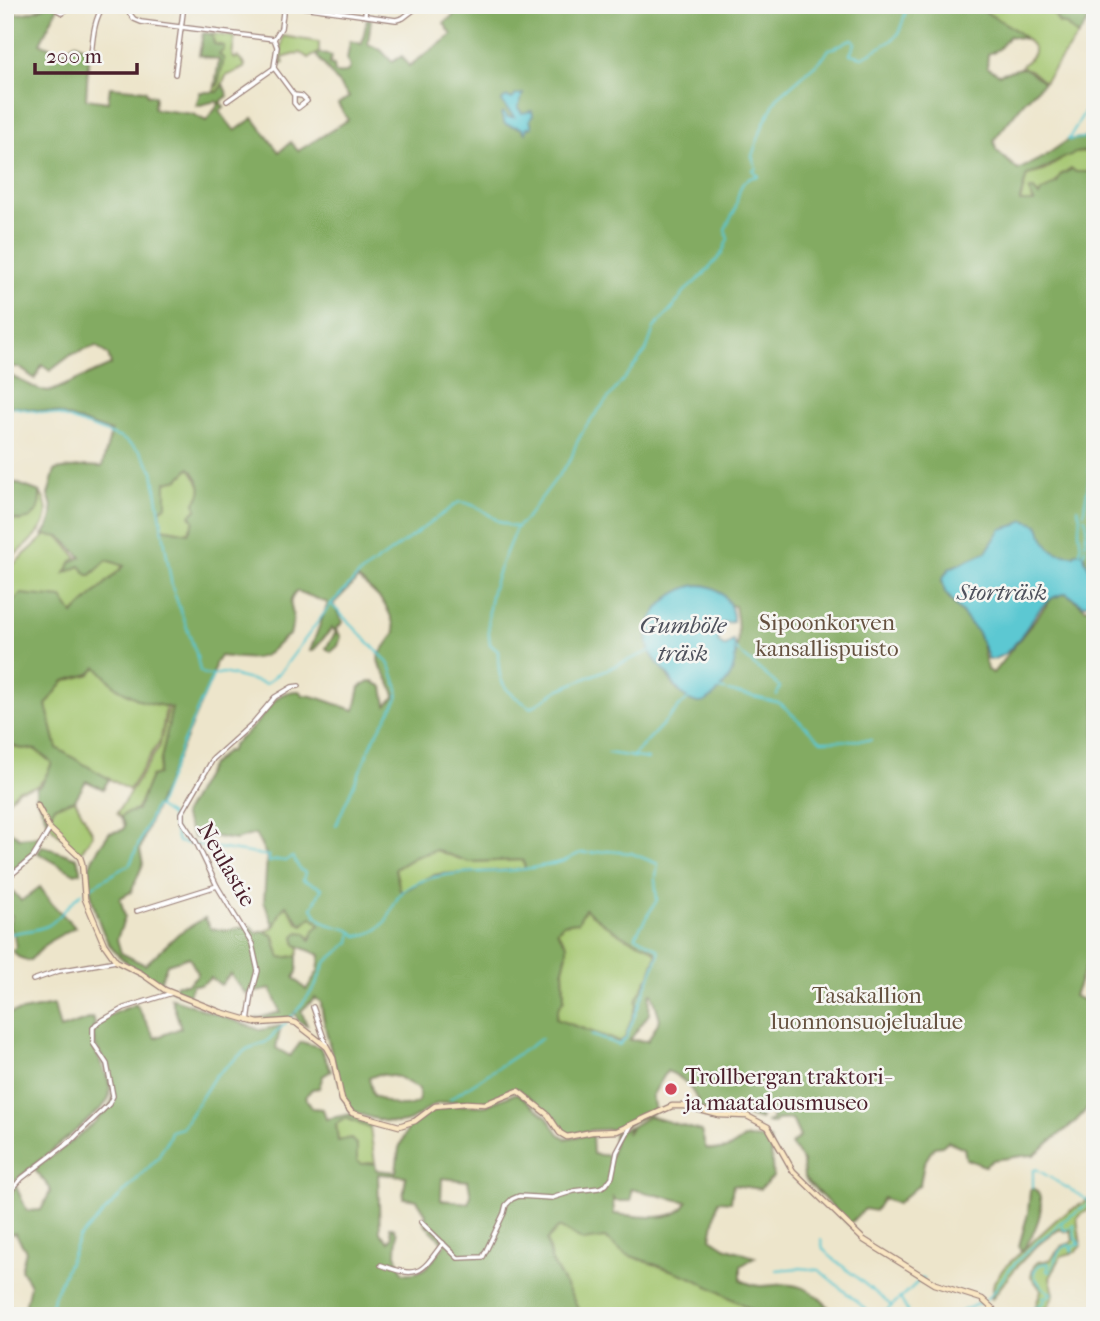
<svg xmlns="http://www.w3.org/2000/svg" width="1100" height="1321" viewBox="0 0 1100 1321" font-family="'IM FELL French Canon',serif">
	<rect width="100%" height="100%" fill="#f6f6f2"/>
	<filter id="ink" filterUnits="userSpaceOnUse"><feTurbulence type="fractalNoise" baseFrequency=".0143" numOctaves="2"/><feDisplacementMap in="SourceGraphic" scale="14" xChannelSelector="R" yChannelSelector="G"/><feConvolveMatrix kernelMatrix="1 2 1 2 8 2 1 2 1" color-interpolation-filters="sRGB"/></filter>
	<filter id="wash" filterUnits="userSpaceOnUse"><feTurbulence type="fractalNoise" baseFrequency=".00686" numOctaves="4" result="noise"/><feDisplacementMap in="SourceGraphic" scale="28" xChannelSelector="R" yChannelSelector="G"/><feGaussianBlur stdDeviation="1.57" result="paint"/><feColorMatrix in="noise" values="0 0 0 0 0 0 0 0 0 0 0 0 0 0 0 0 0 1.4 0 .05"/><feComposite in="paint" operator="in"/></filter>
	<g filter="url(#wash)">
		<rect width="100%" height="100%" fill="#ede5cb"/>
		<g fill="#a4c66f" stroke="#77724d" stroke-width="2">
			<path d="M974 5H1042L1055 15 1059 23 1065 24 1078 36 1044 82 1030 70 1020 68C1024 62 1035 57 1034 50 1033 38 986 13 974 5Z"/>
			<path d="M212 34 235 37 232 55 235 59 237 57 245 65 244 68 226 76 219 92 214 93 215 86 218 85 219 54 224 46 214 44Z"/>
			<path d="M283 36 319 42V53L309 58 300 53 282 58 284 63 280 65Z"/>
			<path d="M1089 151 1095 152V172H1076L1071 169 1039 197 1029 191 1034 202H1020L1027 175 1044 171 1069 154Z"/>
			<path d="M190 467 202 488 194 521 188 533 162 528 160 509 166 506V482Z"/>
			<path d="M41 494C61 524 25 545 5 563V518L20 521 38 506Z"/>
			<path d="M53 529 91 575 107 560 124 566 51 635 5 660V572Z"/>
			<path d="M147 658 172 708 158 774 151 776 137 810 124 814 121 818 117 813 159 747 169 706H166L161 739 129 790 57 749 46 705 64 681 90 674 97 666 117 688Z"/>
			<path d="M5 738 17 748 36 750 53 763C42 783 43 787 19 789L5 804Z"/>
			<path d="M75 800 93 834 80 854 53 829 47 820 55 806Z"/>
			<path d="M436 850 469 862 524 860 525 870 438 874 402 892 400 890 395 869 415 857Z"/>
			<path d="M286 904 298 923 303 925 312 917 321 925 310 941 299 932 294 936 296 945 300 947 297 956 280 958 274 936 265 931 274 927 280 913Z"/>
			<path d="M585 909C598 919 611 930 627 938 638 943 649 944 657 954L650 975 637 998 636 1007 625 1038 620 1042 555 1019 558 1009 564 999 563 969 567 953V945L557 931 563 924Z"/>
			<path d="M346 1118 370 1128 375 1163 362 1164 357 1161 356 1153 338 1141 336 1124Z"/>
			<path d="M1095 1196V1205L1077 1218 1081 1245 1076 1252 1061 1256 1050 1278 1054 1294 1047 1309 1048 1316H1037L1034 1312 1041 1290 1031 1276 1034 1266 1038 1262 1050 1260 1062 1246 1071 1243 1073 1240 1071 1230 1066 1232 1060 1229C1033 1243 1008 1276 991 1300L994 1282 1004 1268 1058 1218Z"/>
			<path d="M497 1205 636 1216 712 1243 706 1266 749 1288 791 1286 822 1316H467Z"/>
		</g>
		<g fill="#83ab62" stroke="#666546" stroke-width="2" fill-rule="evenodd">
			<path d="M48 5H59L40 43 62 53 75 43 89 49 86 99 108 102 110 87 145 90 148 95 155 96 154 109 193 114 206 121 219 104 216 101 196 106 200 92H218L223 84 228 96 220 102 224 107 219 111 235 131 253 118 279 152 291 142 298 151 348 120 338 104 349 97 316 55 319 53 332 56 329 64 334 65 335 73C342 74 346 74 350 68L347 59 350 41 362 44 367 19H371L368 44 381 50 392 62 402 56 409 66 452 35 444 23 466 5 474 15 487 5H974C991 17 1012 24 1025 39L1009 36 999 49 988 54 987 67 999 74C1030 66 1019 64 1044 82L1024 102 994 140 996 150 1018 170 1042 158 1068 140 1095 136V152C1067 147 1052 171 1027 175L1020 199V202H1034L1029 191 1033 189 1039 196 1041 192 1057 183 1060 175 1072 169 1076 172H1095V578L1085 560 1084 553 1077 552 1074 555C1048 554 1048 548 1038 525H1016L1001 530 986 552 950 568 942 579C943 600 966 614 977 631 984 643 984 657 987 670L993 673 1052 598 1066 593 1085 608 1095 610V953L1090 956 1074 996 1095 1005V1032L1087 1054 1095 1061V1100L1076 1121 1034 1155C1020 1155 1007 1159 993 1160L985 1166 966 1159 964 1148 948 1141 942 1146 934 1147 924 1163 920 1184 897 1204 883 1198 875 1211 865 1209 849 1224 804 1178 803 1162 791 1144 800 1137 792 1119 776 1120V1123L769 1124 767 1122 772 1120 773 1113 767 1103 756 1107 761 1118 760 1120C740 1111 721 1114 701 1108 693 1090 686 1078 667 1071L652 1096 655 1111 616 1129 592 1130 567 1135 549 1114 518 1089C506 1091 499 1098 488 1101 473 1105 456 1099 440 1103 424 1106 415 1124 397 1123 388 1123 358 1115 351 1109 342 1101 322 1018 321 1002L315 998 301 1011 307 1025 298 1021 295 1012 291 1018 258 1022 255 1019 280 1012 271 989 246 994 230 974 221 985 211 978 200 985H193L188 996 172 991 177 984H188L198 974 189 957 167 964 161 980 163 986C148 975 130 967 117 954 102 940 85 887 90 866 92 855 104 842 109 833L123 830 125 825 121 818 124 814 137 810 151 776 158 774 172 708 141 701 117 688 97 667 90 674 64 681 46 705 57 748 109 779 103 789 86 781 75 800 55 806 47 820 36 797V788L42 784 52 763 36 750 17 748 5 738V608L21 594 62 598 73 614 124 566 107 560 91 575H87L80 566 65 573 72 561 81 557 61 537 43 535C53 522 55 510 48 495L55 470 87 466 102 467 111 432 57 413 5 405V373L40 390 52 391 111 365 108 355 96 346 71 355 50 371 42 365 35 379 20 368 5 365V14C20 15 35 12 48 5ZM522 96 518 108 522 113 526 114 531 123 523 131 521 128 505 124 504 121 508 117H514L502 102ZM190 468C199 480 206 489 195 502L196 510 190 515 194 521 188 533 162 528 160 509 166 506V482L179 479ZM358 579C379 596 390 605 395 632 391 640 383 648 379 656 374 666 394 681 395 697L386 705 383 687 372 681 360 687 355 710C338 707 317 694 303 695L299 691C274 689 267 714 252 728 245 736 232 742 230 752L227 751 211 765 183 815 194 838 205 835 235 840 255 834 267 856 264 901 274 927 280 913 286 905 302 925 312 917 320 925 314 930 310 940 306 933 299 932 294 936 296 945 320 955 318 971 306 990 294 978 297 972V956L280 958 273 936 265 931 256 933 251 926 229 930 211 929 205 918 179 933 145 965 121 953 117 939 125 917 120 898 131 892 143 864 140 850 147 828 213 675 215 664 220 656C234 657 255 662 267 654 276 648 280 639 290 635 291 630 294 621 293 615 291 604 287 602 297 591L328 603 310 651H313L332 628 336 632 326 648 331 652 338 646 341 637 336 629 343 622 333 604ZM699 585C713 585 723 593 730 605L735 606C742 639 737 684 703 702L677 690 666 673 653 618C666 600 676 589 699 585ZM436 850 469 862 523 860 525 869 433 875 402 892 400 890 395 869 415 857ZM585 909C598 919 611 930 627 938 638 943 649 944 657 954L650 975 637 998 636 1007 625 1038 620 1042 556 1019 558 1009 564 999 563 969 567 953V945L557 931 563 924 578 922ZM652 993 660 1019 648 1041 630 1040 649 1014 650 994ZM379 1074 398 1077 419 1089V1101C402 1112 388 1103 373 1095L369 1078Z"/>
			<path d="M1042 5H1087L1095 11 1078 36 1065 24 1059 23 1055 16Z"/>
			<path d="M203 33 212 34 214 44 224 46V50L219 54 224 59 218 85 215 86 219 60 199 55Z"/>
			<path d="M5 479 40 492C41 518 29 524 5 518Z"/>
			<path d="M5 826 19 838 43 836 31 856 5 877Z"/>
			<path d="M42 846 77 858 81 872 75 874 38 853Z"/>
			<path d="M5 882 21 901 40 887 53 905 75 927 50 941 29 961 18 957 12 950 16 948 14 934 8 926 12 916 5 910Z"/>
			<path d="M171 998 260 1030 281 1026 276 1048 290 1056 301 1042 320 1047 331 1071 323 1076 319 1088 312 1089 305 1097 312 1108 323 1109 326 1119 351 1114 371 1122 370 1128 346 1118 336 1124 338 1141 350 1138 357 1145V1161L362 1164 375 1163 376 1170 396 1172 399 1148 409 1126 432 1110 452 1105 485 1106 517 1093 547 1117 559 1134 566 1139 592 1134 593 1154 611 1156 614 1143V1133L629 1127 627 1134 631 1127 649 1116 701 1131 706 1148C723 1153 730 1149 744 1138L770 1139 773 1177 760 1189 733 1185 731 1202 718 1201 711 1238 725 1247 755 1257 741 1266V1280C764 1292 770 1282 792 1285 807 1287 821 1298 831 1310L830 1316H759L755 1311 693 1278 625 1254 605 1238 583 1241 559 1227 547 1240 551 1260 583 1316H5V1308H25L30 1285 21 1269 26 1251 15 1233 5 1235V1014L54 1005 60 1029 92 1018 95 1023C82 1048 118 1077 108 1100 105 1106 98 1111 93 1115 68 1139 40 1159 14 1182L27 1211 41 1210 50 1192V1188L34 1169C51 1157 106 1118 112 1101 115 1094 112 1087 110 1080 107 1061 102 1060 96 1045 85 1020 119 1012 136 1004L155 1038 181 1028ZM378 1174 406 1176 403 1198 417 1200 426 1214 424 1223 445 1244C433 1260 426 1276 403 1273L396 1254 397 1233 393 1227H390L392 1236 389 1242 380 1233ZM442 1178 468 1181 471 1196 468 1203 441 1200ZM631 1189 687 1202C678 1224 634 1216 614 1214L613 1198 616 1201H631Z"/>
			<path d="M1033 1188C1052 1201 1032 1239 1021 1252L1019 1246 1028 1213 1030 1190Z"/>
		</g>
		<g fill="#5bc8d2" stroke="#52747e" stroke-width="2">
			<path d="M523 94 518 108 522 113 532 111 533 115 530 120 532 127 527 128 526 133 521 128 505 124 501 114 503 112 508 117H514L502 102 503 99 508 97 512 99 516 95Z"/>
			<path d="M1024 520 1038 525C1048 547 1048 554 1074 555L1077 552 1084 553 1085 560 1095 578V602L1083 605 1066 593C1061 595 1055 596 1051 599 1028 614 1019 656 989 660L978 633 945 592 942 579 950 568 986 552 1001 529 1016 525Z"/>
			<path d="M699 585C719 585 734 602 733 622L722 623 718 642 725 647 733 640C738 650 735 671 727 681 721 688 709 704 699 703 683 701 675 686 668 675 662 667 652 659 649 649 640 618 670 588 699 585Z"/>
		</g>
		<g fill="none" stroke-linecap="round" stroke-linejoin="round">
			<g stroke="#5bc8d2" stroke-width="2">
				<path d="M1095 94 1068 140 1095 136"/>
				<path d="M12 407 58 415 121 438 140 451 153 471 172 587 196 653 200 671 206 675H212"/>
				<path d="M1077 508C1082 517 1079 520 1079 530 1079 539 1082 540 1080 553"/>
				<path d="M1084 513C1084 501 1088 492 1089 480 1091 462 1089 444 1090 426 1092 409 1085 394 1095 378"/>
				<path d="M516 528C499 571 483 596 490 644L498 651C499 687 502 688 531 708L558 690 643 654"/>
				<path d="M1085 544 1087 526 1085 518"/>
				<path d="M1084 553 1085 548"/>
				<path d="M331 604 386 660 391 668 398 689V698L375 737 336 825"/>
				<path d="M736 649 739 652"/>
				<path d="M645 653 650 651"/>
				<path d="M741 654 780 687 777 695"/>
				<path d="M719 689 725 690"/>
				<path d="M728 691 780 703 821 741 871 740"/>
				<path d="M683 704 688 699"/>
				<path d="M608 753 648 759"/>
				<path d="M632 757 681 705"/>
				<path d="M158 807 170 815 178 842 269 856V862L278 860 285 861 293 857 300 870 305 872 303 880 322 888 312 908C325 934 344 921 357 936 398 931 385 901 409 887 444 866 496 876 537 867 546 865 555 864 564 861 573 858 578 851 588 853"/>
				<path d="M591 853 608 851 631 853 658 864 656 876"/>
				<path d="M86 890 130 864 155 807 158 806 183 742 213 675 223 673 266 684 282 670 331 604 360 574 459 502C486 504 492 525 517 527L524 521 571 459 576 444 586 426 646 351 654 328 672 309 684 292 703 275 721 255 728 239 725 230C727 223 732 217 735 210 739 194 738 178 758 176L753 171 756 168 752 156 763 125 777 98 824 57 829 49C839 48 844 40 853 39L855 44 850 54 863 57 891 41 899 33 908 5"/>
				<path d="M5 936C19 930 36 932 49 925 60 918 70 902 82 893"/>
				<path d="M295 1013 315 987 325 963 350 942 352 932"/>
				<path d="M289 1019 293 1015"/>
				<path d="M591 1035 619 1045 626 1038 659 954 658 949 635 936 657 900 655 879"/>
				<path d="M450 1099 541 1039"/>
				<path d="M1033 1188V1171L1036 1169 1089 1201"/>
				<path d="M821 1239 823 1249 830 1256 892 1306"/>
				<path d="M776 1270 800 1268 819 1270 874 1316"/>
				<path d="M901 1298 922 1278 924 1279"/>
				<path d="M986 1299C995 1294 1001 1279 1008 1271 1021 1256 1040 1239 1057 1227L1058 1224 1095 1200"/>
				<path d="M835 1314 837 1316"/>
				<path d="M46 1316 79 1238 158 1158C162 1147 168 1144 171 1131L182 1128 215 1076 247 1049 266 1042 286 1023"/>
				<path d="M881 1316 900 1298 910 1316"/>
				<path d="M951 1316 982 1302"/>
				<path d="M1041 1316V1312H1037L1036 1308 1045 1301 1042 1297 1049 1296 1051 1293C1043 1290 1034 1279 1034 1271L1039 1265 1047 1263 1049 1264 1047 1271 1050 1272C1057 1261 1054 1250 1069 1245L1072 1251 1073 1246 1080 1243 1075 1238 1074 1224 1067 1230 1063 1229 1062 1223"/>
			</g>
		</g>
	</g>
	<g filter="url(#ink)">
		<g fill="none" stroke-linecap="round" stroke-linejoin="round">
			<g stroke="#9c827b" stroke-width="6">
				<g id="street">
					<path d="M59 5 57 10 63 13 67 5"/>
					<path d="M123 5 134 19 141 22 274 39"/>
					<path d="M288 5 396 20 403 18 420 5"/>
					<path d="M365 15 366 5"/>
					<path d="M274 39 281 28 284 5"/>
					<path d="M274 39 277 47 274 67"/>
					<path d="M92 53 97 54 96 64 90 63C93 43 92 22 104 5"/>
					<path d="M274 68 294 95V103L298 108 307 101 302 96 294 95"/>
					<path d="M175 74 184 5"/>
					<path d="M227 101 274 68"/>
					<path d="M5 880 33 857 50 829"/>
					<path d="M137 911 217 886"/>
					<path d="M33 980 59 971 116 961"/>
					<path d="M313 1007 327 1047"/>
					<path d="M248 1021 252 993 258 971 252 944 217 886 196 842 182 821V813L213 759 253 723 275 697 292 687 299 686"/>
					<path d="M5 1208 13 1188 22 1178 72 1140 109 1104 113 1096 107 1064 93 1043V1028L96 1024 124 1008 172 993"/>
					<path d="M421 1222 458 1258 483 1257 504 1213 506 1205 512 1199 519 1196 552 1198 574 1191 599 1188 606 1185 612 1177 617 1152 631 1126"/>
					<path d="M381 1265C419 1279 421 1273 443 1243"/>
				</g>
			</g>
			<g stroke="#9c827b" stroke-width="7">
				<path id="secondary" d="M37 805 50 829 80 857 82 863 85 899 104 944 116 961 142 974 165 990 220 1012 258 1023 289 1021 296 1023 327 1047 333 1058 342 1100 352 1113 399 1126 415 1121 435 1106 466 1103 485 1104 518 1091 548 1115 560 1133 567 1137 592 1132 617 1131 672 1106H685L719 1115 747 1116 768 1127 793 1171 864 1240 935 1284 982 1299 993 1309 997 1316"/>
			</g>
			<use href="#street" stroke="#fff" stroke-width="3.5"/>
			<use href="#secondary" stroke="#fae7c3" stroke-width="4.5"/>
		</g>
	</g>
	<circle fill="#d1495b" stroke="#f6f6f2" stroke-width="2.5" cx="671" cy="1089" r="7"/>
	<g text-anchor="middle" stroke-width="5" stroke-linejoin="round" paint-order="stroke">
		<g font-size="23" fill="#65513f" stroke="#f6f6f2">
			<text x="827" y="630">Sipoonkorven<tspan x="827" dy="26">kansallispuisto</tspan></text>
			<text x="867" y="1003">Tasakallion<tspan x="867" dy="26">luonnonsuojelualue</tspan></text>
		</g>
		<g font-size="23" fill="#4a1f2b" stroke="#f6f6f2">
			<text transform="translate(227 864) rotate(60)" y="8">Neulastie</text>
		</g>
		<g font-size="23" fill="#4a1f2b" stroke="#f6f6f2" text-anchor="start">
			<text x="685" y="1084">Trollbergan traktori-<tspan x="685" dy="26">ja maatalousmuseo</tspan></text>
		</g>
		<g font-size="24" font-style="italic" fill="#4f525d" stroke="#f6f6f2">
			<text x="1002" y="600">Storträsk</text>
			<text x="683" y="633">Gumböle<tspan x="683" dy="28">träsk</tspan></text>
		</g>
	</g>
	<rect width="1100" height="1321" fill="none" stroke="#f6f6f2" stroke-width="28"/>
	<path d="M35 63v10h102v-10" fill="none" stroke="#4a1f2b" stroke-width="3.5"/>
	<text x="46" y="63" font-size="21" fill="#4a1f2b" stroke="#f6f6f2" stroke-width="5" paint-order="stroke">200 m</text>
</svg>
